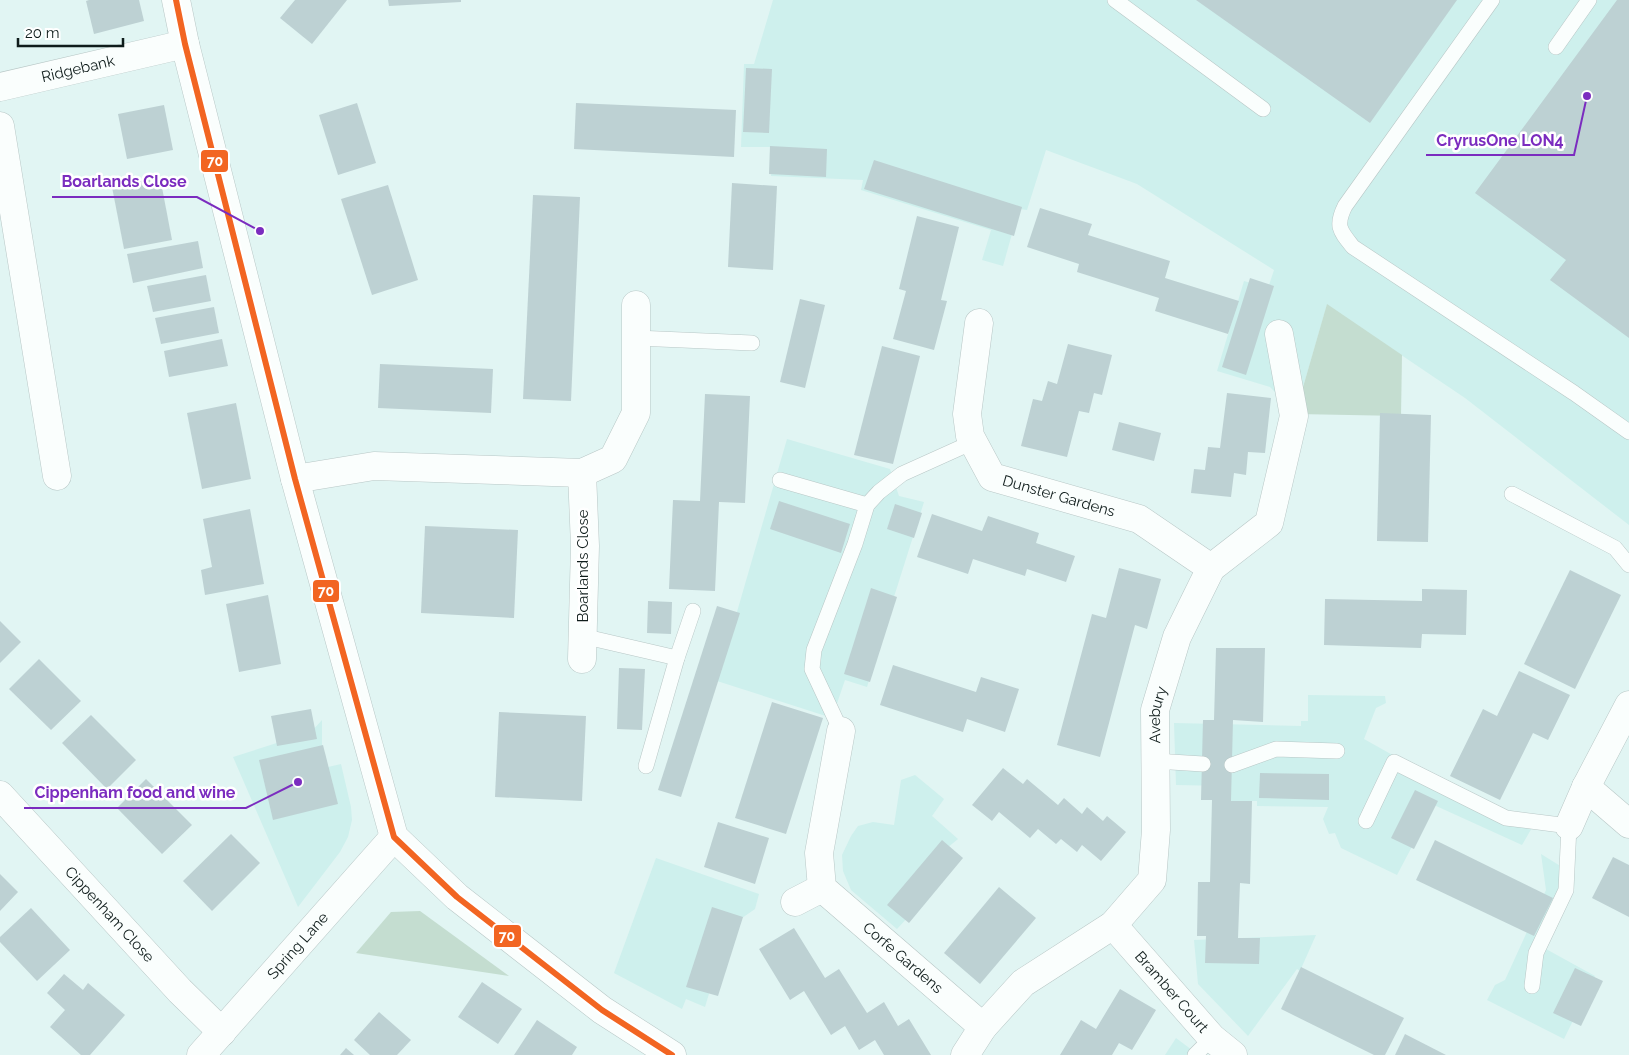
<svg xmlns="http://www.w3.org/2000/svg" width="1629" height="1055" viewBox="0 0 1629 1055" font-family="Raleway,sans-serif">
	<rect width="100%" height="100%" fill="#e1f5f3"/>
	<g fill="#cef0ed">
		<path d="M773 0H1629V525L1465 398 1327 305 1297 408 1278 395 1270 387 1217 371 1244 281 1268 288 1274 270 1137 184 1046 150 1027 210 1019 209 1003 266 982 260 991 230 861 190 863 180 771 176 772 150 770 147H741L744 64H754Z"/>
		<path d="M787 439 890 469 899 496 924 502 893 600 867 687 845 680 832 718 717 681Z"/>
		<path d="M1308 695 1385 696 1386 703 1376 708 1364 739 1507 819 1536 821 1522 845 1434 805 1397 875 1341 848 1335 833 1329 834 1323 819 1328 807 1257 806V801H1229L1227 786 1176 785 1174 723 1301 726V721H1308Z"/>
		<path d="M322 720V750L328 767 341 764 351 807 352 820 348 837 340 852 298 907 233 757 311 732Z"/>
		<path d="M915 775 944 799 932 816 958 839 947 848 960 860 897 929 851 890 843 871 842 855 851 836 858 826 873 822 894 825 901 780Z"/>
		<path d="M1541 854 1562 867 1568 880 1546 949 1595 976 1564 1039 1487 1000 1495 985 1505 980 1546 890Z"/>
		<path d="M656 858 759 894 755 909 729 927 705 1007 686 999 682 1009 614 973Z"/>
		<path d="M1316 935 1300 971 1297 969 1248 1036 1198 984 1194 940Z"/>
		<path d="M1176 1038 1196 1053 1194 1055H1165Z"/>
	</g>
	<g fill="#c4ddd0">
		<path d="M1327 304 1402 355 1401 416 1297 414V408Z"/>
		<path d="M420 911 509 976 356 953 391 912Z"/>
	</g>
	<g fill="#bdd1d3">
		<path d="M89 0H139L144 21 94 34 86 1Z"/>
		<path d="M295 0H347L312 44 280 18Z"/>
		<path d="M388 0H461V2L389 6Z"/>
		<path d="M1196 0H1457L1370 123Z"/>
		<path d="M1617 0H1629V338L1550 280 1566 260 1475 193Z"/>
		<path d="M746 68 772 69 769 133 743 132Z"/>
		<path d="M357 103 376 163 338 175 319 115Z"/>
		<path d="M576 103 736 110 734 157 574 149Z"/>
		<path d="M164 105 173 150 127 159 118 114Z"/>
		<path d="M770 146 827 149 826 177 769 174Z"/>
		<path d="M874 160 1022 207 1014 236 864 189Z"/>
		<path d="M160 177 172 240 124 249 112 187Z"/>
		<path d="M732 183 777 186 773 270 728 267Z"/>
		<path d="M388 185 418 280 372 295 341 199Z"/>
		<path d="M533 195 580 197 571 401 523 399Z"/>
		<path d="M1040 208 1092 224 1088 235 1170 261 1165 278 1239 301 1228 334 1155 311 1159 298 1077 272 1079 264 1027 247Z"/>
		<path d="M917 216 959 227 941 300 947 301 934 350 893 339 906 291 899 289Z"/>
		<path d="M198 241 203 268 133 283 127 254Z"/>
		<path d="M206 275 211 301 153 312 147 286Z"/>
		<path d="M1250 278 1274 286 1246 375 1222 367Z"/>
		<path d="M800 299 825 305 805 388 780 382Z"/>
		<path d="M214 307 219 333 161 344 155 318Z"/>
		<path d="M222 339 228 366 169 377 164 351Z"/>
		<path d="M1068 344 1112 355 1102 395 1094 393 1089 413 1079 411 1067 457 1021 446 1033 399 1042 401 1048 381 1057 384Z"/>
		<path d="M882 346 920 356 893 464 854 455Z"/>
		<path d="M380 364 493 369 491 413 378 408Z"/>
		<path d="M1227 393 1271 398 1265 453 1248 452 1246 475 1234 473 1231 497 1191 493 1194 469 1205 470 1208 447 1220 448Z"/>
		<path d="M705 394 750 396 745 503 719 502 715 591 669 589 673 500 700 501Z"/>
		<path d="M236 403 251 479 202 489 187 413Z"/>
		<path d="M1380 413 1431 415 1428 542 1377 541Z"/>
		<path d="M1119 422 1161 433 1154 461 1112 450Z"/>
		<path d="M779 501 850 524 841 553 770 529Z"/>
		<path d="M895 504 922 513 914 538 887 529Z"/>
		<path d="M250 509 264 584 205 595 201 570 212 567 203 519Z"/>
		<path d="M932 514 982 531 988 516 1039 533 1036 543 1075 556 1066 582 1027 569 1025 576 973 559 968 574 917 557Z"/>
		<path d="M425 526 518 530 514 618 421 613Z"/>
		<path d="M1119 568 1161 579 1147 629 1135 625 1100 757 1057 745 1092 614 1106 618Z"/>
		<path d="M1570 570 1621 595 1575 689 1524 664Z"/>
		<path d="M871 588 897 597 870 682 844 674Z"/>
		<path d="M1422 589 1467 590 1466 635 1422 634 1421 648 1324 645 1325 599 1422 601Z"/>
		<path d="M268 595 281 664 239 672 226 604Z"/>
		<path d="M648 601 672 602 671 634 647 633Z"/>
		<path d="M717 606 740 613 681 797 658 790Z"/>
		<path d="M0 621 21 642 0 663Z"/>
		<path d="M1216 648H1265L1263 722 1233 720 1231 801H1252L1250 884 1240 883 1238 938H1260L1259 964 1205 963 1206 936H1197L1198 882H1210L1212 800H1201L1203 720H1214Z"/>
		<path d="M39 659 81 701 51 730 9 689Z"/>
		<path d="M893 665 976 692 981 677 1019 689 1005 732 967 719 963 732 880 705Z"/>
		<path d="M619 668 645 669 642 730 617 729Z"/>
		<path d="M1519 671 1570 695 1548 740 1533 733 1500 800 1450 776 1483 709 1497 716Z"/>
		<path d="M772 702 823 718 786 834 735 818Z"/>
		<path d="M311 709 317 739 277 746 271 716Z"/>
		<path d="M499 712 586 716 582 801 495 797Z"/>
		<path d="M91 715 136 760 107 789 62 743Z"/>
		<path d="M323 745 338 804 273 820 259 760Z"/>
		<path d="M1003 768 1023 784 1027 779 1058 805 1064 798 1082 814 1087 807 1103 821 1107 816 1126 832 1101 861 1082 845 1077 852 1061 839 1056 844 1038 829 1030 838 999 812 992 821 972 805Z"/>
		<path d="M1260 773 1329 774V800L1259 798Z"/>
		<path d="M146 779 192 825 162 854 117 808Z"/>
		<path d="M1415 790 1438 801 1414 849 1391 838Z"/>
		<path d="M718 822 769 838 755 884 704 867Z"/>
		<path d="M231 834 260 863 212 911 183 881Z"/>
		<path d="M942 840 963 858 909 923 887 905Z"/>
		<path d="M1435 840 1553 898 1534 936 1416 880Z"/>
		<path d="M1613 857 1629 865V917L1592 898Z"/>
		<path d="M0 874 18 892 0 911Z"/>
		<path d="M999 887 1036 918 980 984 944 953Z"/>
		<path d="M712 907 743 917 718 996 686 987Z"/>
		<path d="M31 908 70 950 37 981 0 942V937Z"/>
		<path d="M794 928 825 978 839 969 867 1013 884 1002 898 1026 909 1019 931 1055H884L875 1040 859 1050 845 1026 831 1035 804 991 790 1000 759 949Z"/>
		<path d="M1301 967 1404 1018 1385 1055H1374L1281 1009Z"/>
		<path d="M1575 968 1603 981 1581 1026 1553 1013Z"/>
		<path d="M64 974 83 990 88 983 125 1015 90 1055H81L50 1027 65 1010 47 993Z"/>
		<path d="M482 982 522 1009 498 1044 458 1017Z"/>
		<path d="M1120 989 1156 1010 1132 1050 1119 1043 1112 1055H1060L1081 1020 1096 1029Z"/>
		<path d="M379 1012 411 1040 397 1055H370L354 1040Z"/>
		<path d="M537 1020 577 1047 572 1055H514Z"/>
		<path d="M1405 1034 1446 1055H1395Z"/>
		<path d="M346 1048 354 1055H340Z"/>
	</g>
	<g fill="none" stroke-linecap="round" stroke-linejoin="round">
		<g stroke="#b8c7c6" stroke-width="16">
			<g id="lane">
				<path d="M1115 0 1263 109"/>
				<path d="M1492 0 1345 206C1335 226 1340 231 1353 247L1574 393 1629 432"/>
				<path d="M1556 47 1589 0"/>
				<path d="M636 338 752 343"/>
				<path d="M780 480 867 505"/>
				<path d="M1512 494 1615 548 1629 565"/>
				<path d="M582 636 677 658"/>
				<path d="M841 731 812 669 814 650 855 544 867 505 879 492 902 474 973 442"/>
				<path d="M1155 761 1203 764"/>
				<path d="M1232 765 1276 749 1337 751"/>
				<path d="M646 766 677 658 693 611"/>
				<path d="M1366 821 1394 762 1506 818 1569 826 1566 890 1536 953 1532 986"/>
				<path d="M1195 1055 1212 1038"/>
			</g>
		</g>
		<g stroke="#b8c7c6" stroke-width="29">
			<g id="street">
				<path id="s1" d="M0 87 185 44"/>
				<path d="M0 126 57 476"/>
				<path id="s2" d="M979 323 967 414 970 436 992 477 1139 519 1211 568"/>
				<path d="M582 473 585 546 582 659"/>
				<path d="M295 479 374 466 582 473 613 459 636 413V305"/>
				<path id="s3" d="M841 731 819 853 822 888 983 1027"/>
				<path d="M1586 787 1629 824"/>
				<path id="s4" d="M0 795 180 991 222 1032"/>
				<path d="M1569 826 1586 787 1629 705"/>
				<path d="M795 902 822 888"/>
				<path id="s5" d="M1113 925 1212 1038 1233 1055"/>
				<path id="s6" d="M201 1055 394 837"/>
				<path id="s7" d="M965 1055 983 1027 1023 983 1113 925 1152 880 1156 830 1155 710 1177 637 1211 568 1269 523 1294 416 1279 334"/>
			</g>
		</g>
		<g stroke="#b8c7c6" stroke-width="29">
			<path id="secondary" d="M176 0 185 44 295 479 394 837 457 897 602 1010 672 1055"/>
		</g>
		<use href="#lane" stroke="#fafefd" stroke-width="15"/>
		<use href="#street" stroke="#fafefd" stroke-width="28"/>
		<use href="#secondary" stroke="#fafefd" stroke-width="28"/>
		<g stroke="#fff" stroke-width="10">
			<path id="bus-1" d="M176 0 185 44 295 479 394 837 457 897 602 1010 672 1055"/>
		</g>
		<use href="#bus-1" stroke="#f26522" stroke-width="6"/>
	</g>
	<g text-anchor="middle" stroke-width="5" stroke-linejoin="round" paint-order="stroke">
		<g font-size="15" fill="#0f1c1b" stroke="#fff">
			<text dy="5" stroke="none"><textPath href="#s1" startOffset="80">Ridgebank</textPath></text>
			<text dy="5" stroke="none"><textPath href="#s2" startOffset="230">Dunster Gardens</textPath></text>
			<text transform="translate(583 566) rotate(-90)" y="5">Boarlands Close</text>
			<text dy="5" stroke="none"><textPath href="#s7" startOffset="425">Avebury</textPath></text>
			<text dy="5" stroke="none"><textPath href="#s4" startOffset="162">Cippenham Close</textPath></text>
			<text dy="5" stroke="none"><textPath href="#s6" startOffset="146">Spring Lane</textPath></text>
			<text dy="5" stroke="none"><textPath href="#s3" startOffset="266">Corfe Gardens</textPath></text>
			<text dy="5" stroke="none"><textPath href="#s5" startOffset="89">Bramber Court</textPath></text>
		</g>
	</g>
	<path fill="none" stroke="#7b2cbf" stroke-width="2" d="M1587 96L1574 155H1426M260 231L197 197H52M298 782L246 808H24"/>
	<g fill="#7b2cbf" stroke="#fff" stroke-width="2">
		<circle cx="1587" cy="96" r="5"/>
		<circle cx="260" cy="231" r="5"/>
		<circle cx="298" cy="782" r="5"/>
	</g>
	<g font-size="16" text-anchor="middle" font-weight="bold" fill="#7b2cbf" stroke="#fff" stroke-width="5" stroke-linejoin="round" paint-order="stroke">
		<text x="1500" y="146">CryrusOne LON4</text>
		<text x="124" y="187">Boarlands Close</text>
		<text x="135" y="798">Cippenham food and wine</text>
	</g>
	<g stroke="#fff" stroke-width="2">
		<rect x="200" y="149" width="29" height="24" rx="5" fill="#f26522"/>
		<rect x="312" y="579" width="28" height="24" rx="5" fill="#f26522"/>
		<rect x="493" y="924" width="29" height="24" rx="5" fill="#f26522"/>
	</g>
	<g font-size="14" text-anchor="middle" font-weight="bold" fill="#fff">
		<text x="215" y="166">70</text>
		<text x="326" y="596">70</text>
		<text x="507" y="941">70</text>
	</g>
	<path d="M18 38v8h105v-8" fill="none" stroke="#0f1c1b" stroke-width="2.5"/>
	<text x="25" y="38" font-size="15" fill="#0f1c1b" stroke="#ffffff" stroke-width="4" paint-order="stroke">20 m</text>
</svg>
